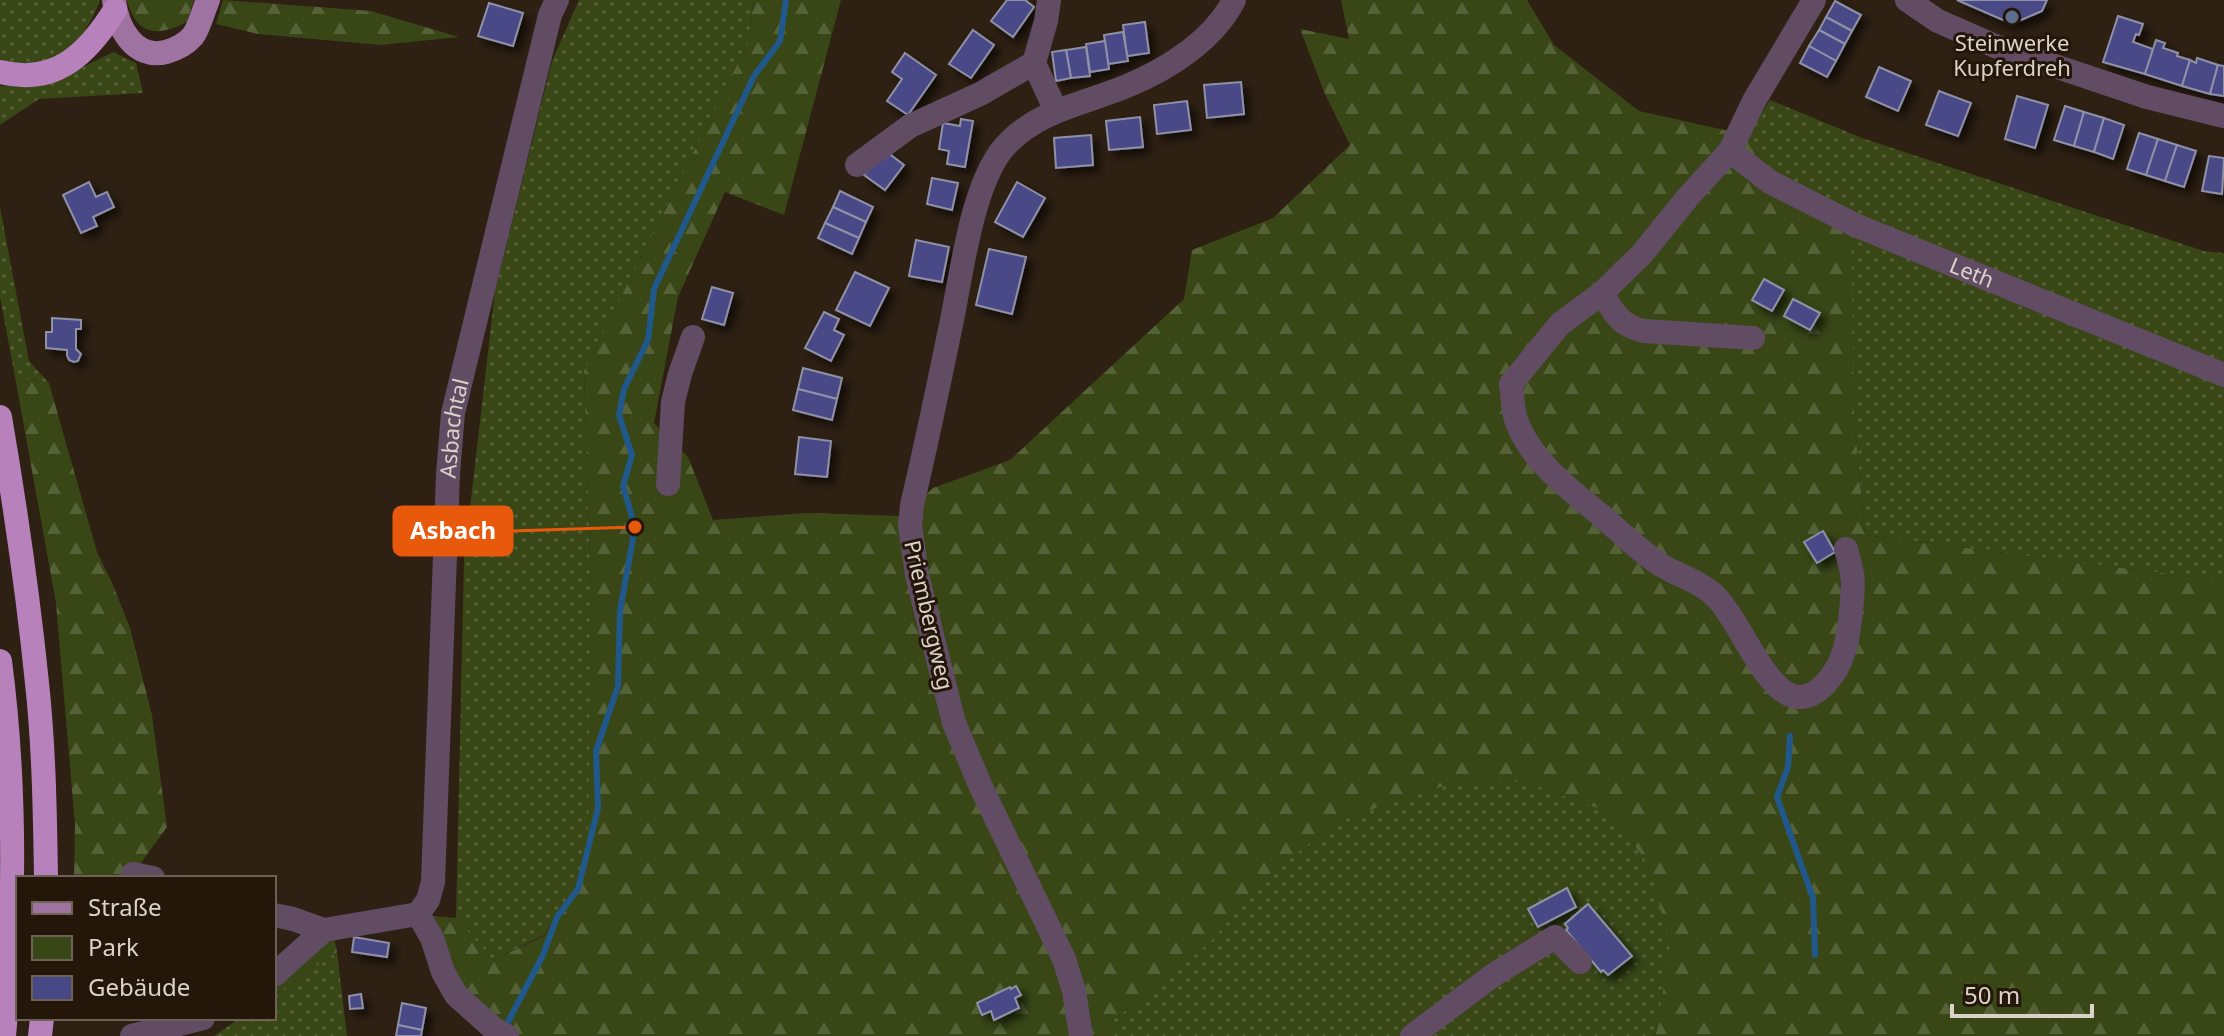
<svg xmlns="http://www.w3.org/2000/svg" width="2224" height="1036" viewBox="0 0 2224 1036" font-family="'Noto Sans',sans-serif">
	<defs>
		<pattern id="green-dots" width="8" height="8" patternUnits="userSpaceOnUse" patternTransform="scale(2)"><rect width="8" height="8" fill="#394717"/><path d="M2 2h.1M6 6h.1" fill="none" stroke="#556137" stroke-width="1.8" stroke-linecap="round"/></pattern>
		<pattern id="forest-firs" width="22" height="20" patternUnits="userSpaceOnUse" patternTransform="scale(2)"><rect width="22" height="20" fill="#394717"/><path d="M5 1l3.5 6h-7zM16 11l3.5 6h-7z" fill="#556137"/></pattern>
		<filter id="shadow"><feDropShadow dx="6" dy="6" stdDeviation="4" flood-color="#0009"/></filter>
	</defs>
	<rect width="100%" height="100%" fill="#2e2013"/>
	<g fill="url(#green-dots)">
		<path d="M0 0H100C90 28 71 57 39 63 26 66 13 62 0 60Z"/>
		<path d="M579 0H753L750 39 584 371 591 590 589 863 544 935 493 960 456 918 464 560 495 291 552 61Z"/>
		<path d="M113 52 136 63 143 93 39 99 0 125V86L51 83Z"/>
		<path d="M1770 100 1862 138 2204 251 2224 253V581L1865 535 1854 417 1781 177 1750 147 1747 135Z"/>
		<path d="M0 207 29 361 49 383 15 377 0 297Z"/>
		<path d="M1522 780 1613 814 1650 867 1671 943 1657 1031 1653 1036H1112L1111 1021 1159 986 1272 872 1339 820 1453 782Z"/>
		<path d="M337 952 347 1036H214L240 1018H274V995Z"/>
	</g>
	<g fill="url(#forest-firs)">
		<path d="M127 0H194L187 22C158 37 136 36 127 0Z"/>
		<path d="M223 0 371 11 459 37 381 45 258 34 216 24Z"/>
		<path d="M753 0H841L784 215 725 192 678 297 654 423 688 457 713 520 807 513 902 516 933 488 1010 460 1184 299 1192 250 1273 218 1350 145 1325 94 1300 29 1349 39 1341 0H1527L1554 45 1639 111 1747 135 1750 147 1781 177 1851 216 1854 417 1865 535 2224 581V1036H1654L1657 1031 1670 943 1649 866 1613 814 1521 780 1453 783 1339 820 1273 872 1211 941 1158 987 1112 1020V1036H515L471 1007 423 915 456 918 493 960 544 936 588 863 591 590 584 371 750 39Z"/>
		<path d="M15 377 49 383 97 552 113 585 130 628 152 715 167 827 130 878H74L75 825 56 603Z"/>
		<path d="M333 931 337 952 274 995V977Z"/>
	</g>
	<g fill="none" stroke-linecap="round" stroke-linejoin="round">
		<g stroke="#21588b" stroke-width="6">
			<path d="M1790 736 1788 767 1777 797 1813 898 1815 955"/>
			<path d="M507 1028 508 1022 543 955 557 917 578 889 598 808 596 751 618 686 620 611 635 527 623 486 632 455 619 415 624 389 648 340 654 289 754 76 780 41 786 0"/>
		</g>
	</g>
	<g fill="#494887" stroke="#8f91a6" stroke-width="2" filter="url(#shadow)">
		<path d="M1007 0H1025L1034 7 1013 37 991 21Z"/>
		<path d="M1957 0H2047L2042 11 2012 24Z"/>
		<path d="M1835 1 1861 15 1852 31 1826 17Z"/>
		<path d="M489 3 523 13 513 46 478 36Z"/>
		<path d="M2118 16 2143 24 2139 35 2136 34 2133 42 2153 49 2145 74 2103 62Z"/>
		<path d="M1826 17 1852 31 1845 44 1819 30Z"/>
		<path d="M1145 22 1149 53 1127 56 1123 25Z"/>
		<path d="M973 30 994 45 971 78 949 64Z"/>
		<path d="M1819 30 1845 44 1836 61 1809 46Z"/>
		<path d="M1123 32 1128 61 1108 64 1104 35Z"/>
		<path d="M2156 40 2165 43 2163 48 2178 53 2177 56 2190 60 2182 86 2145 74Z"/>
		<path d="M1105 41 1109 69 1090 72 1086 44Z"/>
		<path d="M1809 46 1836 61 1827 77 1800 63Z"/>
		<path d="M1086 47 1090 76 1071 78 1066 50Z"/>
		<path d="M1066 50 1071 78 1056 81 1052 52Z"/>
		<path d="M905 53 936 75 908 115 887 101 902 79 892 72Z"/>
		<path d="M2197 58 2218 65 2210 94 2182 86 2190 60 2196 63Z"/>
		<path d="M2218 65 2224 66V96L2210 94Z"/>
		<path d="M1879 67 1911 81 1898 111 1866 97Z"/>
		<path d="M1241 82 1244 114 1207 118 1204 85Z"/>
		<path d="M1939 91 1971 103 1958 136 1926 125Z"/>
		<path d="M2017 96 2048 105 2035 148 2005 139Z"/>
		<path d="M1187 101 1191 130 1157 134 1154 105Z"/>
		<path d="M2065 106 2084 112 2074 146 2054 140Z"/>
		<path d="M2084 112 2104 118 2094 152 2074 146Z"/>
		<path d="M1140 117 1143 147 1109 150 1106 121Z"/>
		<path d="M2104 118 2124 125 2113 159 2094 152Z"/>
		<path d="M961 119 973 121 965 167 947 164 949 151 939 149 943 123 960 126Z"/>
		<path d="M2139 133 2158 139 2146 175 2127 169Z"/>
		<path d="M1091 135 1093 165 1056 168 1054 138Z"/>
		<path d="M2158 139 2177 145 2165 181 2146 175Z"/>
		<path d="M2177 145 2196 151 2184 187 2165 181Z"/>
		<path d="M883 149 904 165 885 190 864 175Z"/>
		<path d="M2209 156 2224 158 2222 194 2202 191Z"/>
		<path d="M932 178 958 183 952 210 927 204Z"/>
		<path d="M89 182 96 197 107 192 114 207 93 217 97 226 81 233 63 195Z"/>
		<path d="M1017 182 1045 198 1023 237 995 222Z"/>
		<path d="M840 191 873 207 866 222 833 207Z"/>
		<path d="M833 207 866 222 859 238 825 223Z"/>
		<path d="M825 223 859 238 852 254 818 238Z"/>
		<path d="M916 240 949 247 942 282 909 276Z"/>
		<path d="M989 249 1026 257 1012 314 976 305Z"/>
		<path d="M855 272 889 288 870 326 836 310Z"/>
		<path d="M1764 279 1784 290 1772 311 1752 300Z"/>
		<path d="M712 287 733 293 724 325 702 319Z"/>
		<path d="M1793 299 1820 313 1810 330 1784 316Z"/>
		<path d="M824 312 839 319 834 330 844 335 831 361 805 348Z"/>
		<path d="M52 318 81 320V329H76V349L81 354 78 361 74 362 69 360 67 355V350L46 348V332H52Z"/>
		<path d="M803 368 842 378 837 399 798 389Z"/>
		<path d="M798 389 837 399 832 420 793 410Z"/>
		<path d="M799 437 831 441 827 477 795 474Z"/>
		<path d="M1823 531 1835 552 1817 563 1804 542Z"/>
		<path d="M1567 888 1576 907 1538 927 1528 909Z"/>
		<path d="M1588 904 1632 956 1608 975 1603 970 1601 972 1566 930 1568 928 1565 924Z"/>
		<path d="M354 937 389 943 387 957 352 952Z"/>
		<path d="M1016 986 1021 995 1015 998 1019 1008 994 1020 991 1011 982 1015 977 1003 1010 987 1011 989Z"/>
		<path d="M361 994 363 1008 350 1009 349 996Z"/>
		<path d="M402 1003 426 1008 422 1030 398 1025Z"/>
		<path d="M398 1025 422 1030 421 1036H396Z"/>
	</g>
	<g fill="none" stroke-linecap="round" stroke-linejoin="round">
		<g stroke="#614c63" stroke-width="24">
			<path d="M1814 0 1754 101 1730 151 1688 197 1642 254 1602 293 1560 324 1511 384C1513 398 1512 412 1518 425 1534 464 1573 492 1604 518 1621 533 1637 548 1655 561 1675 576 1701 580 1718 599 1740 623 1762 683 1790 695 1815 706 1838 672 1844 651 1850 631 1852 605 1853 584 1853 572 1849 561 1846 549"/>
			<path d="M1907 0 1938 21 1995 46 2147 97 2224 116"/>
			<path d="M1034 63 1056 111"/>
			<path id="s1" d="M1730 151 1770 182 1855 225 2224 375"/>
			<path d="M857 165 910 126 980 94 1034 63 1046 21 1049 0"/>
			<path d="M1602 293C1614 313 1619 325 1644 331L1753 338"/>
			<path d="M668 484 673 402 680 374 693 337"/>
			<path d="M133 874 153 878"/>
			<path d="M418 914 432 938 443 972 456 995 494 1029 507 1036"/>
			<path id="s2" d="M274 915 293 919 324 930 418 914 428 900 433 882 448 474 453 413 539 60 550 15 557 0"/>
			<path d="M274 975 324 930"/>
			<path d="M132 1036 203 1018"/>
			<path d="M1081 1036 1074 991 1064 959 981 787 954 723 917 575 910 525 912 505C927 442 940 378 953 315 962 269 974 176 1008 143 1040 110 1086 103 1127 86 1168 69 1214 40 1234 0"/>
			<path d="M1412 1036 1492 976 1555 937 1580 962"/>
		</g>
		<path stroke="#9e73a2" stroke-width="24" d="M114 0C117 27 134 60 166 52 177 49 185 45 193 36 200 26 203 11 208 0"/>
		<g stroke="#b782bb" stroke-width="24">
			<path d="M0 72C56 86 88 53 115 10"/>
			<path d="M0 417C15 505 28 594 37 683 44 748 45 813 46 878"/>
			<path d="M0 661C16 784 15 912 4 1036"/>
			<path d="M40 1036 42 1018"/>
		</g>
	</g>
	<circle fill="#5c6f8a" stroke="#24170a" stroke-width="3" cx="2012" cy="17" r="8"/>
	<g text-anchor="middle" stroke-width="6" stroke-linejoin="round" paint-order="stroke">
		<g font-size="22" fill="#dbd2c9" stroke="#24170a">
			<text x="2012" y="51">Steinwerke<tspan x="2012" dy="25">Kupferdreh</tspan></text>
		</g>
		<g font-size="22" fill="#dbd2c9" stroke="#24170a">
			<text dy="8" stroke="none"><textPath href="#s1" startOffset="272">Leth</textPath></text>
			<text dy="8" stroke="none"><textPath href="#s2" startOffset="638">Asbachtal</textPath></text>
			<text transform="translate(929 615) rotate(77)" y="8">Priembergweg</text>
		</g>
	</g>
	<path fill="none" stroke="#e8590c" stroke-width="3" d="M635 527L512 531"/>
	<circle fill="#e8590c" stroke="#24170a" stroke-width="3" cx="635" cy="527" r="8"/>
	<rect fill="#e8590c" stroke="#e8590c" stroke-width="3" x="394" y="507" width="118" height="48" rx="8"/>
	<g font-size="24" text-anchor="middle" font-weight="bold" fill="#fff">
		<text x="453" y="539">Asbach</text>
	</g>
	<rect x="16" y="876" width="260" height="144" fill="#24170a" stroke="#6d6256" stroke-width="2"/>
	<rect x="32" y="902" width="40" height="12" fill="#9e73a2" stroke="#6d6256" stroke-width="2"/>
	<text x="88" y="916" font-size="24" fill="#dbd2c9">Straße</text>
	<rect x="32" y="936" width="40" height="24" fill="#394717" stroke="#6d6256" stroke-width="2"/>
	<text x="88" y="956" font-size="24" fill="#dbd2c9">Park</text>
	<rect x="32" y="976" width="40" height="24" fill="#494887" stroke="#6d6256" stroke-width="2"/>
	<text x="88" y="996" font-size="24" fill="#dbd2c9">Gebäude</text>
	<path d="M1952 1004v12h140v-12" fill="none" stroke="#dbd2c9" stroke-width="4"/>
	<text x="1964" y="1004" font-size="24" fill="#dbd2c9" stroke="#24170a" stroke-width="6" paint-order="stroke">50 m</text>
</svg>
